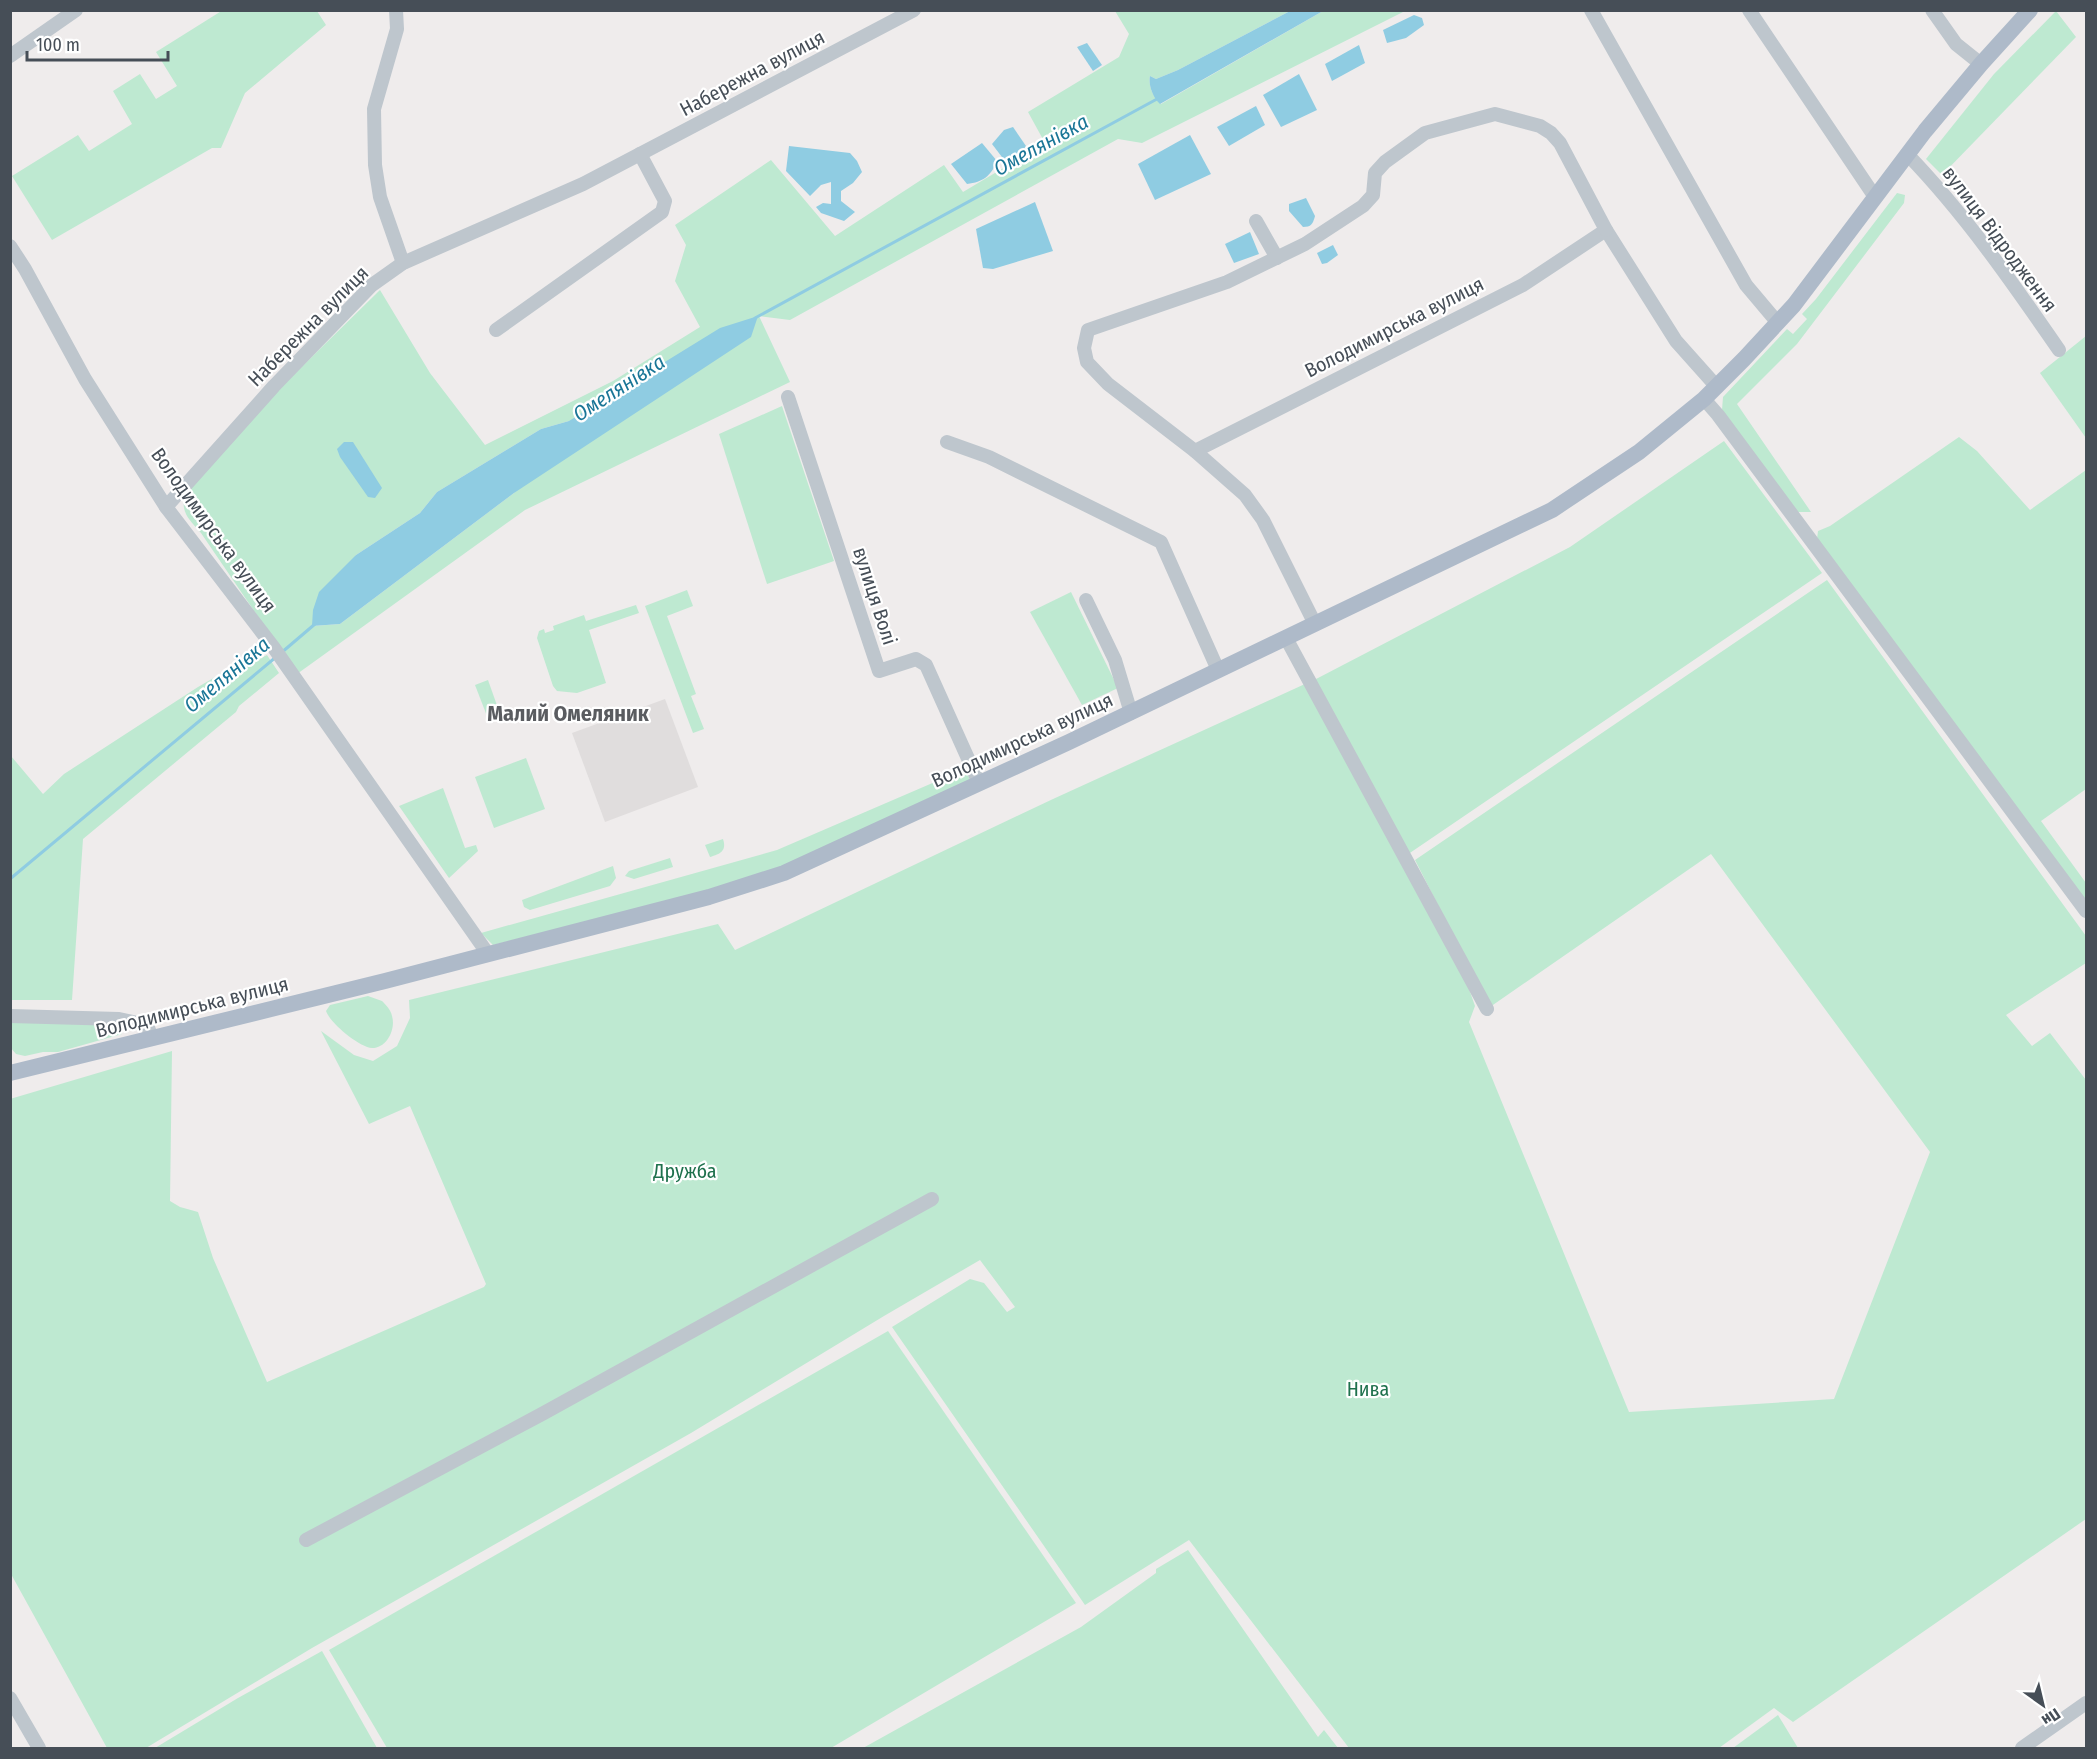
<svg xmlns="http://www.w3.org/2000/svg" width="2097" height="1759" viewBox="0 0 2097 1759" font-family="'Fira Sans Condensed',sans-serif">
	<rect width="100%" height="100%" fill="#efecec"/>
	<path fill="#e0dddd" d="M665 699 698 787 605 822 572 733Z"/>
	<g fill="#bee9d1" fill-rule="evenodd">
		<path d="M223 10 317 11 326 25 245 93 221 148H212L52 240 12 176 78 135 89 151 132 124 113 91 140 74 156 99 177 86 156 52Z"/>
		<path d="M1115 11H1290L1178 70 1156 79 1150 76C1148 85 1153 98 1161 104L1323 11H1405L1142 143 1118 139 790 320 759 316 790 382 525 510 297 674 201 533C189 519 180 513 185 493L275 393 380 290 430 373 485 445 613 381 700 327 675 281 686 245 675 225 771 160 835 236 944 165 963 192 1045 143 1028 112 1119 57 1129 34ZM569 421 514 493 340 624 313 626 356 555 420 513 437 492 541 429Z"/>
		<path d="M2056 11 2076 37 1942 175 1926 159 1994 74Z"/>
		<path d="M1897 193 1905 195 1904 203 1797 344 1737 404 1811 512H1796L1722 410 1723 397 1787 329 1793 334 1807 319 1802 314 1816 299Z"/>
		<path d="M2086 336V438L2040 373Z"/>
		<path d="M782 406 834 561 767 584 719 434Z"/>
		<path d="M1959 437 1977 451 2030 510 2086 470V789L2041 821 2086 883V901L1817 539 1818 531 1830 526Z"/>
		<path d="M1724 441 1822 573 1401 859 1469 989 1475 1006 1469 1022 1629 1412 1834 1399 1930 1152 1711 854 1490 1007 1415 860 1827 580 2086 936V963L2006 1015 2032 1046 2050 1033 2086 1080V1519L1793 1722 1774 1708 1719 1748H1349L1189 1540 1085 1605 892 1327 970 1279 984 1283 1007 1312 1015 1307 980 1260 884 1316 691 1433 312 1648 146 1748H107L11 1574 10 1099 172 1051 170 1201 180 1207 198 1212 213 1258 267 1382 484 1287 486 1284 410 1106 369 1124 321 1031 354 1055 373 1061 397 1046 410 1018 409 1000 718 924 735 950 1053 799 1318 678 1570 547Z"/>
		<path d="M687 590 693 606 667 616 696 694 691 696 704 729 693 733 645 606Z"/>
		<path d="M1071 592 1118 688 1082 705 1030 612Z"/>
		<path d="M636 605 639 613 589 630 606 683 577 693 557 691 553 686 537 638 539 631 544 629 545 633 554 630 553 626 584 615 586 621Z"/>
		<path d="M267 655 279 673 239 706 236 712 83 839 72 1000H11V756L43 794 64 774 198 687 229 669 237 670Z"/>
		<path d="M488 680 499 711 487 716 475 685Z"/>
		<path d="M526 758 545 809 494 828 475 777Z"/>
		<path d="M965 769 971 782 781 867 689 896 493 945 481 933 777 850Z"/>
		<path d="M443 788 465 848 476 845 478 851 449 878 399 806Z"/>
		<path d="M723 839C727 851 720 854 710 857L705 845Z"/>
		<path d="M670 858 673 867 634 879 625 876 629 871Z"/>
		<path d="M613 866 616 878 610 886 530 910 524 907 522 900Z"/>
		<path d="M368 996 382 1001C386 1005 391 1010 392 1016 396 1029 387 1048 372 1048 359 1047 330 1023 326 1011L330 1005Z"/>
		<path d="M11 1021 119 1026 122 1034 58 1052H43L25 1056 16 1054 11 1048Z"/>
		<path d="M888 1331 1076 1603 831 1748H387L329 1650Z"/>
		<path d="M1188 1550 1318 1737 1324 1730 1338 1748H863L1081 1627 1156 1573V1569Z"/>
		<path d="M322 1651 377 1748H155L238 1698Z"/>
		<path d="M1778 1715 1798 1748H1733Z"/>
	</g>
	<g fill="#8fcce2">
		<path d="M1290 11H1323L1160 104C1153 98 1148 85 1150 76L1156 79 1178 70Z"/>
		<path d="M1414 15 1422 18 1424 25 1406 38 1387 43 1383 30Z"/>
		<path d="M1087 43 1102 65 1093 71 1077 47Z"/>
		<path d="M1359 45 1365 63 1332 81 1325 64Z"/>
		<path d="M1299 74 1317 110 1281 127 1263 95Z"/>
		<path d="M1256 106 1265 125 1229 146 1217 127Z"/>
		<path d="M1013 127 1026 146 1018 157 1005 161 992 144 1004 130Z"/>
		<path d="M1190 135 1211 174 1155 200 1138 164Z"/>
		<path d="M982 143 997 161C991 176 983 182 967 184L951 164Z"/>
		<path d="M789 146 850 153 857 161 862 172 853 183 841 191V201L855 212 844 221 821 213 816 207 823 203 831 204V182L821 185 810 196 786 171Z"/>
		<path d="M1306 198 1315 216C1313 224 1311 227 1303 227L1289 211V204Z"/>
		<path d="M1035 202 1053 251 993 269 983 268 976 229Z"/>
		<path d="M1250 232 1259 254 1234 263 1225 244Z"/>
		<path d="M1333 245 1338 255 1327 263 1322 264 1317 253Z"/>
		<path d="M758 316 751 337 514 493 340 624 312 626 313 610 319 592 356 555 420 513 437 492 541 429 569 421 720 328Z"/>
		<path d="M344 442H353L382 488 375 498 368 497 340 457 337 449Z"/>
	</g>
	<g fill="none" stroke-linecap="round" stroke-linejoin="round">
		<g stroke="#8fcce2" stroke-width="3">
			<path d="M755 318 1157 99"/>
			<path d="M281 653 315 624"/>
			<path d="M10 879 276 657"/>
		</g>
		<g stroke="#bec6cd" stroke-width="14">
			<path d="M396 10 397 29 374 109 375 165 380 197 403 263"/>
			<path d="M1591 10 1746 285 1778 323"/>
			<path d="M1749 10 1875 197"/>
			<path d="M1932 10 1956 44 1981 64"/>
			<path d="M10 56 76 10"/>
			<path d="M1907 154C1965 214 2012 282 2059 350"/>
			<path d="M1256 221 1277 258"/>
			<path d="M10 246 25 269 85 379 166 507 274 648 488 954"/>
			<path d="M496 330 662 212 665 201 640 154"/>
			<path d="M788 397 879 671 916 659 926 665 979 783"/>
			<path d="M1704 399 1718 415 2086 911"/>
			<path d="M947 442 989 457 1161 542 1218 670"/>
			<path d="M1195 451 1523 285 1606 230 1676 341 1717 387"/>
			<path d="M166 507 274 386 372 285 403 263 583 184 914 10"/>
			<path d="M1086 600 1115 660 1131 713"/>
			<path d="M1315 624 1263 520 1245 495 1195 451 1108 384 1087 362 1084 348 1088 330 1227 282 1305 244 1363 206 1373 195 1375 173 1385 162 1425 133 1495 114 1540 126 1551 133 1560 143 1606 230"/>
			<path d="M1286 638 1487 1009"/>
			<path d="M10 1016 119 1019 147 1025 152 1038"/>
			<path d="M306 1540 542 1414 932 1199"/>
			<path d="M10 1698 39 1748"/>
			<path d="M2022 1748 2086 1703"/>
		</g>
		<path stroke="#aebac9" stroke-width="16" d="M10 1073 385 981 709 897 784 873 1069 742 1552 510 1639 452 1704 399 1744 359 1794 305 1925 131 1981 64 2030 10"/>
	</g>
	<g text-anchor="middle" stroke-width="4.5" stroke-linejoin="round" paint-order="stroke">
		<g font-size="20" fill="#464e57" stroke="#fff">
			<text transform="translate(752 73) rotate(-28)" y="7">Набережна вулиця</text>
			<text transform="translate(2000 239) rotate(53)" y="7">вулиця Відродження</text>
			<text transform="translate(308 326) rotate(-45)" y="7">Набережна вулиця</text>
			<text transform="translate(1394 327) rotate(-27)" y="7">Володимирська вулиця</text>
			<text transform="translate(214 530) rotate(54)" y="7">Володимирська вулиця</text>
			<text transform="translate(875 596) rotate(72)" y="7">вулиця Волі</text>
			<text transform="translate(1022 740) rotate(-25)" y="7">Володимирська вулиця</text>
			<text transform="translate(192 1007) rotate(-14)" y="7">Володимирська вулиця</text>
		</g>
		<g font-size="20" fill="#1f714d" stroke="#fff">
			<text x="685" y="1178">Дружба</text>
			<text x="1368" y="1396">Нива</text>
		</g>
		<g font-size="21" font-style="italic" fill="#1a7697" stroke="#fff">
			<text transform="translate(1041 145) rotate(-29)" y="7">Омелянівка</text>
			<text transform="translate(619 388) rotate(-33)" y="7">Омелянівка</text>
			<text transform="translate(227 675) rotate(-40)" y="7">Омелянівка</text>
		</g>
		<g font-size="22" font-weight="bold" fill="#5a5c60" stroke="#fff">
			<text x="568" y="721">Малий Омеляник</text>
		</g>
	</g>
	<rect width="2097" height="1759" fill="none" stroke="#464e57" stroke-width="24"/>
	<g transform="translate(2043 1705) rotate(146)" stroke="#ffffff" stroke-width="4.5" paint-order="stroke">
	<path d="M0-4.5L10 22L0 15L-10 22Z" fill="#464e57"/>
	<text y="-9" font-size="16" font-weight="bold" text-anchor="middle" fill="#464e57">Пн</text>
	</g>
	<path d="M27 51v9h141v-9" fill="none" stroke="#464e57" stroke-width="3"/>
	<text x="36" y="51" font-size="18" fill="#464e57" stroke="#ffffff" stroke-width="4.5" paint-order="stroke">100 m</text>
</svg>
